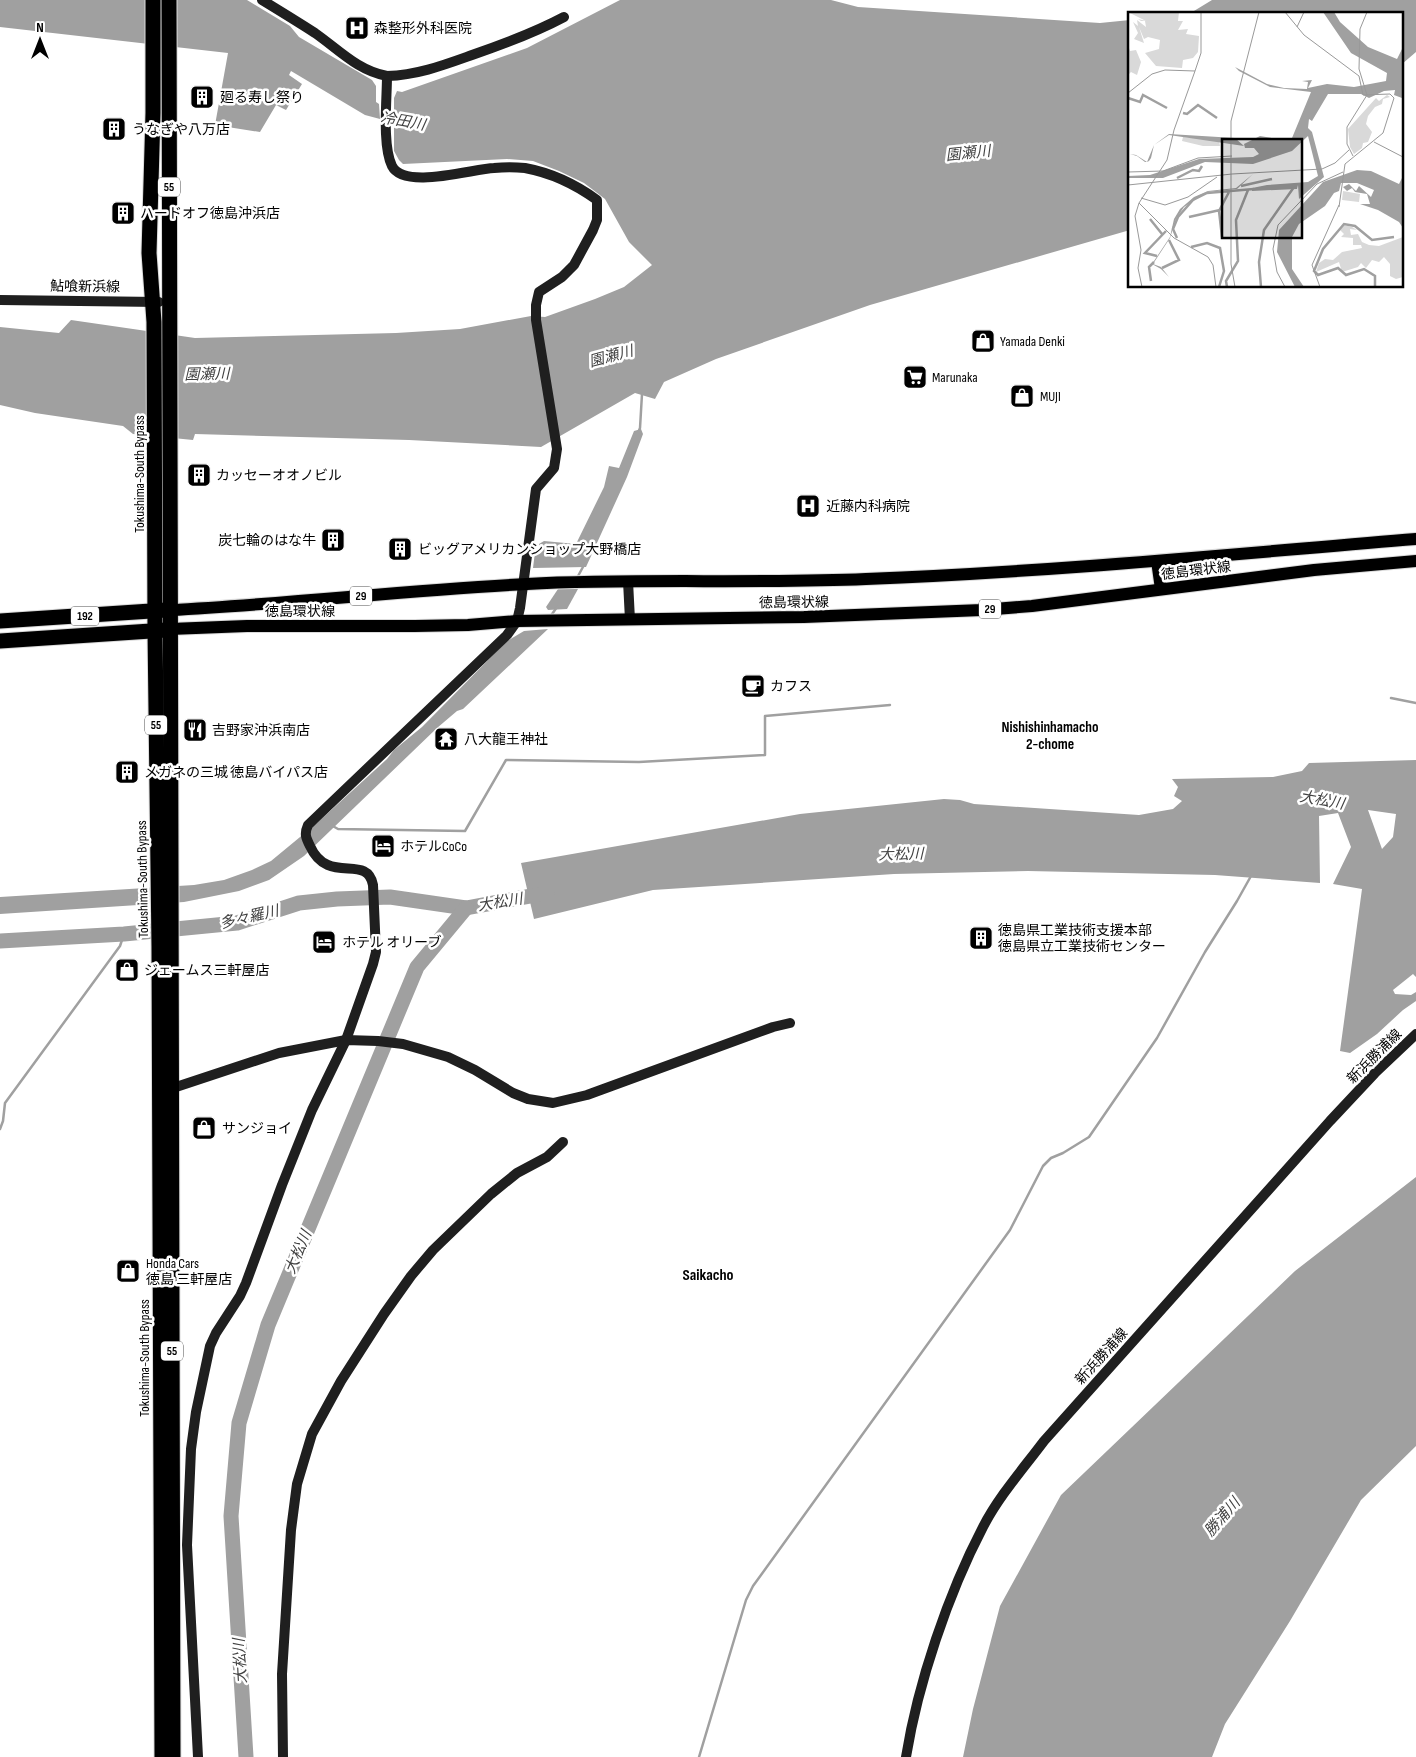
<svg xmlns="http://www.w3.org/2000/svg" width="1416" height="1757" viewBox="0 0 1416 1757" font-family="'Sofia Sans Condensed','Noto Sans JP',sans-serif">
	<rect width="100%" height="100%" fill="#fff"/>
	<g fill="#a0a0a0" fill-rule="evenodd">
		<path d="M0 0H247L290 26 299 37 372 80 376 86V102L379 104 380 119 365 115 291 71 289 75 302 84 286 110 276 105 260 132 215 125 228 53 0 27Z"/>
		<path d="M620 0H831L858 7 1100 23 1130 20V230L870 305 716 359 664 382 655 399 635 393 541 447 409 440 195 434 193 440 133 434 123 426 35 413 0 405V327L59 333 71 320 195 338 396 333 460 329 531 316 545 317 595 299 624 287 652 265 629 242 605 199 584 183 559 171 533 161 507 159 403 164 399 160 394 151V98L397 91 402 92 527 48Z"/>
		<path d="M1212 0H1416V52L1402 64V14H1189Z"/>
		<path d="M641 429 643 434 627 477 586 567 533 568 535 552 539 551V544L544 541 576 544 604 487 609 466 619 468 634 431Z"/>
		<path d="M558 589H578L567 609 548 610 546 607Z"/>
		<path d="M548 629 463 709 457 711 437 728 304 856 269 880 239 891 184 902 0 914V897L194 885 224 880 252 870 271 861 317 823 387 759 394 750 422 727 507 641 524 631Z"/>
		<path d="M1416 760V977L1413 974 1393 990 1395 994 1411 995 1416 992V1001L1403 1010 1377 1034 1350 1053 1340 1051 1362 889 1333 884 1351 847 1338 813 1319 816 1320 883 1215 875 1028 871 894 874 653 890 534 919 521 863 800 814 944 799 960 800 974 804 1139 815 1173 809 1182 801 1174 796 1178 787 1172 779 1273 777 1302 771 1309 763ZM1368 810 1396 814 1393 837 1382 849Z"/>
		<path d="M1416 1177V1446L1361 1500 1290 1621 1225 1724 1212 1757H963L973 1709 1000 1606 1061 1495 1295 1271Z"/>
	</g>
	<g fill="none" stroke-linecap="round" stroke-linejoin="round">
		<g stroke="#a0a0a0" stroke-width="2.5">
			<path d="M638 433 640 428 642 394"/>
			<path d="M577 578 584 565"/>
			<path d="M550 617 557 607"/>
			<path d="M1391 698 1416 703"/>
			<path d="M331 825 338 829 465 831 506 760 639 762 765 755V716L890 705"/>
			<path d="M0 1129 3 1121 5 1103 120 946 124 934"/>
			<path d="M699 1757 746 1600 753 1586 1010 1230 1043 1166 1051 1158 1063 1153 1089 1137 1157 1038 1205 952 1237 901 1251 876"/>
		</g>
		<g stroke="#a0a0a0" stroke-width="15">
			<path d="M0 941 124 934 237 923 299 903 337 899 390 897 466 908 547 893"/>
			<path d="M246 1757 231 1516 239 1423 268 1325 417 967 466 908"/>
		</g>
		<g stroke="#dbdbdb" stroke-width="14">
			<g id="primary">
				<path d="M1157 561 1161 589"/>
				<path d="M170 610C289 604 408 590 527 584 640 578 753 584 866 579 1049 572 1233 554 1416 539"/>
				<path d="M170 629 247 626H415L468 625 517 621 804 617 982 610 1032 606 1314 570 1416 561"/>
			</g>
		</g>
		<g stroke="#dbdbdb" stroke-width="17">
			<g id="highway">
				<path d="M153 0V113L149 253 154 322 155 631 159 946 162 1757"/>
				<path d="M169 0 173 1757"/>
				<path d="M0 621 166 610"/>
				<path d="M0 641 166 630"/>
			</g>
		</g>
		<g stroke="#1f1f1f" stroke-width="10">
			<path d="M387 76C418 75 444 65 472 55 504 44 534 33 564 17"/>
			<path d="M0 300 159 302"/>
			<path d="M628 581 630 620"/>
			<path d="M167 1090 279 1053 346 1040 378 1041 403 1044 448 1057 475 1070 513 1093 528 1099 553 1103 587 1095 773 1027 790 1023"/>
			<path d="M198 1757 187 1545 191 1449 196 1412 210 1346 216 1333 240 1296 246 1283 282 1185 312 1110 346 1040 373 964 376 952 373 885C367 853 328 886 310 846 306 838 304 834 308 825L507 635 517 621 520 608 536 489 554 468 557 449 536 320V305L539 292 562 277 574 265 593 230 597 220V200C575 184 552 173 525 168 515 167 504 167 494 168 472 169 404 190 392 166 382 146 387 99 387 76 358 71 338 49 315 33 298 22 280 11 262 0"/>
			<path d="M283 1757 282 1674 291 1530 297 1484 312 1434 341 1381 384 1314 411 1276 433 1250 491 1194 517 1173 547 1157 563 1142"/>
			<path d="M906 1757C918 1683 948 1594 983 1527 999 1496 1023 1469 1044 1441L1330 1121 1375 1073 1416 1034"/>
		</g>
		<use href="#primary" stroke="#000" stroke-width="12"/>
		<use href="#highway" stroke="#000" stroke-width="15"/>
	</g>
	<defs>
		<g id="hospital-square" transform="scale(1.25)"><rect x="-9" y="-9" width="18" height="18" rx="4" fill="#000" stroke="#fff"/><path d="M-5-5h3v3.5h4V-5h3V5h-3V1.5h-4V5h-3Z" fill="#fff"/></g>
		<g id="building-square" transform="scale(1.25)"><rect x="-9" y="-9" width="18" height="18" rx="4" fill="#000" stroke="#fff"/><path d="M-4-6H4V6H1V3H-1V6H-4ZM-2.5-4.3h1.7v1.8h-1.7ZM.8-4.3h1.7v1.8H.8ZM-2.5-1h1.7V.8h-1.7ZM.8-1h1.7V.8H.8Z" fill="#fff"/></g>
		<g id="shop-square" transform="scale(1.25)"><rect x="-9" y="-9" width="18" height="18" rx="4" fill="#000" stroke="#fff"/><path d="M-5-2.5h2.3a2.7 3.5 0 0 1 5.4 0H5L5.5 6h-11ZM-1.5-2.5h3a1.5 2.3 0 0 0-3 0Z" fill="#fff"/></g>
		<g id="supermarket-square" transform="scale(1.25)"><rect x="-9" y="-9" width="18" height="18" rx="4" fill="#000" stroke="#fff"/><path d="M-6-5.5h2.5l.6 2H6L4.5 2H-2.5L-4.4-4H-6ZM-1.5 3.2a1.3 1.3 0 1 0 .1 0ZM3 3.2a1.3 1.3 0 1 0 .1 0Z" fill="#fff"/></g>
		<g id="cafe-square" transform="scale(1.25)"><rect x="-9" y="-9" width="18" height="18" rx="4" fill="#000" stroke="#fff"/><path d="M-5.5-4.5H6V0H3Q3 3.5 0 3.5H-2.5Q-5.5 3.5-5.5 0ZM3-3.2v2h1.7v-2ZM-6 4.5H4V6H-6Z" fill="#fff"/></g>
		<g id="restaurant-square" transform="scale(1.25)"><rect x="-9" y="-9" width="18" height="18" rx="4" fill="#000" stroke="#fff"/><path d="M-5-6h1v4h1v-4h1v4h1v-4h1v5L-1.5 .5V6h-2V.5L-5-1ZM5-6V6H3V1.5H1.5Q1.5-4 5-6Z" fill="#fff"/></g>
		<g id="temple-square" transform="scale(1.25)"><rect x="-9" y="-9" width="18" height="18" rx="4" fill="#000" stroke="#fff"/><path d="M0-6L5-2H3V0L6.5 2.5H4V6H1.5V3h-3V6H-4V2.5H-6.5L-3 0V-2H-5Z" fill="#fff"/></g>
		<g id="hotel-square" transform="scale(1.25)"><rect x="-9" y="-9" width="18" height="18" rx="4" fill="#000" stroke="#fff"/><path d="M-6-4.5h1.5V1H6V5H4.5V3h-9V5H-6ZM-4 0a1.8 1.8 0 1 1 3.6 0ZM.5 0V-2.5h3Q6-2.5 6 0Z" fill="#fff"/></g>
	</defs>
	<g fill-rule="evenodd">
		<use href="#hospital-square" x="357" y="28"/>
		<use href="#building-square" x="202" y="97"/>
		<use href="#building-square" x="114" y="129"/>
		<use href="#building-square" x="123" y="213"/>
		<use href="#shop-square" x="983" y="341"/>
		<use href="#supermarket-square" x="915" y="377"/>
		<use href="#shop-square" x="1022" y="396"/>
		<use href="#building-square" x="199" y="475"/>
		<use href="#hospital-square" x="808" y="506"/>
		<use href="#building-square" x="333" y="540"/>
		<use href="#building-square" x="400" y="549"/>
		<use href="#cafe-square" x="753" y="686"/>
		<use href="#restaurant-square" x="195" y="730"/>
		<use href="#temple-square" x="446" y="739"/>
		<use href="#building-square" x="127" y="772"/>
		<use href="#hotel-square" x="383" y="846"/>
		<use href="#building-square" x="981" y="938"/>
		<use href="#hotel-square" x="324" y="942"/>
		<use href="#shop-square" x="127" y="970"/>
		<use href="#shop-square" x="204" y="1128"/>
		<use href="#shop-square" x="128" y="1271"/>
	</g>
	<g text-anchor="middle" stroke-width="5" stroke-linejoin="round" paint-order="stroke">
		<g fill="#fff" stroke="#4c4c4c" stroke-width="1">
			<rect x="158" y="177.5" width="22" height="19" rx="4"/>
			<rect x="350" y="586.5" width="22" height="19" rx="4"/>
			<rect x="979" y="599.5" width="22" height="19" rx="4"/>
			<rect x="71" y="606.5" width="28" height="19" rx="4"/>
			<rect x="145" y="715.5" width="22" height="19" rx="4"/>
			<rect x="161" y="1341.5" width="22" height="19" rx="4"/>
		</g>
		<g font-size="12" font-weight="bold" fill="#000">
			<text x="169" y="191">55</text>
			<text x="361" y="600">29</text>
			<text x="990" y="613">29</text>
			<text x="85" y="620">192</text>
			<text x="156" y="729">55</text>
			<text x="172" y="1355">55</text>
		</g>
		<g font-size="14" fill="#000" stroke="#fff" text-anchor="start">
			<text x="374" y="33">森整形外科医院</text>
			<text x="220" y="102">廻る寿し祭り</text>
			<text x="132" y="134">うなぎや八万店</text>
			<text x="140" y="218">ハードオフ徳島沖浜店</text>
			<text x="1000" y="346">Yamada Denki</text>
			<text x="932" y="382">Marunaka</text>
			<text x="1040" y="401">MUJI</text>
			<text x="216" y="480">カッセーオオノビル</text>
			<text x="826" y="511">近藤内科病院</text>
			<text x="316" y="545" text-anchor="end">炭七輪のはな牛</text>
			<text x="418" y="554">ビッグアメリカンショップ大野橋店</text>
			<text x="770" y="691">カフス</text>
			<text x="212" y="735">吉野家沖浜南店</text>
			<text x="464" y="744">八大龍王神社</text>
			<text x="144" y="777">メガネの三城 徳島バイパス店</text>
			<text x="400" y="851">ホテルCoCo</text>
			<text x="998" y="935">徳島県工業技術支援本部<tspan x="998" dy="16">徳島県立工業技術センター</tspan></text>
			<text x="342" y="947">ホテル オリーブ</text>
			<text x="144" y="975">ジェームス三軒屋店</text>
			<text x="222" y="1133">サンジョイ</text>
			<text x="146" y="1268">Honda Cars<tspan x="146" dy="16">徳島 三軒屋店</tspan></text>
		</g>
		<g font-size="14" fill="#000" stroke="#fff">
			<text transform="translate(85 286) rotate(1)" y="5">鮎喰新浜線</text>
			<text transform="translate(139 474) rotate(-90)" y="5">Tokushima-South Bypass</text>
			<text transform="translate(1196 570) rotate(-7)" y="5">徳島環状線</text>
			<text transform="translate(794 602) rotate(-1)" y="5">徳島環状線</text>
			<text x="300" y="616">徳島環状線</text>
			<text transform="translate(142 879) rotate(-91)" y="5">Tokushima-South Bypass</text>
			<text transform="translate(1374 1056) rotate(-45)" y="5">新浜勝浦線</text>
			<text transform="translate(1101 1356) rotate(-48)" y="5">新浜勝浦線</text>
			<text transform="translate(144 1358) rotate(-90)" y="5">Tokushima-South Bypass</text>
		</g>
		<g font-size="15" font-style="italic" fill="#414141" stroke="#fff">
			<text transform="translate(403 121) rotate(10)" y="5">冷田川</text>
			<text transform="translate(968 153) rotate(-6)" y="5">園瀬川</text>
			<text transform="translate(611 356) rotate(-15)" y="5">園瀬川</text>
			<text transform="translate(207 374) rotate(-1)" y="5">園瀬川</text>
			<text transform="translate(1322 800) rotate(10)" y="5">大松川</text>
			<text transform="translate(901 854) rotate(-1)" y="5">大松川</text>
			<text transform="translate(500 902) rotate(-9)" y="5">大松川</text>
			<text transform="translate(249 917) rotate(-13)" y="5">多々羅川</text>
			<text transform="translate(298 1252) rotate(-67)" y="5">大松川</text>
			<text transform="translate(1222 1517) rotate(-49)" y="5">勝浦川</text>
			<text transform="translate(240 1661) rotate(-93)" y="5">大松川</text>
		</g>
		<g font-size="15" font-weight="bold" fill="#000" stroke="#fff">
			<text x="1050" y="732">Nishishinhamacho<tspan x="1050" dy="17">2-chome</tspan></text>
		</g>
		<g font-size="16" font-weight="bold" fill="#000" stroke="#fff">
			<text x="708" y="1280">Saikacho</text>
		</g>
	</g>
	<g transform="translate(1128 12)">
		<rect width="275" height="275" fill="#fff"/>
		<path d="M0 0H51L50 9H55L50 18 60 17 58 22 71 24 70 40 65 46 55 48 54 56 28 54 17 41 31 37 32 28 20 25 16 27 11 15 16 31 6 27 10 21 5 10 10 14 9 8 18 15 17 9H13L10 7 18 9ZM0 33 2 39 8 38 13 50 9 63 3 60 0 63ZM259 83 262 85 255 87 254 92 247 95 240 104 238 112 244 120 240 130 235 131 234 136 226 142 222 135 220 117 248 86 251 89ZM55 125 91 128 92 134H75L54 129ZM215 179 232 182 231 190 214 188ZM216 213 224 215 229 218 222 217 223 223 230 222 234 230 241 233 251 234 275 225V265L268 267 262 264V252L256 245 251 250 244 248 238 256 233 251 230 255 214 260 211 250 188 260 191 251 197 247 205 248 214 240 234 236 233 233H225V226L213 225 216 222 212 218Z" fill="#d9d9d9"/>
		<path d="M195 0H206L212 10 240 35 269 47 275 35 274 86 266 83 267 78 256 79 241 86 233 82H200L184 109 181 107 180 116 184 120 196 165 171 187 170 173 169 177 124 179V176L139 173 180 170 190 164 180 124 164 139 125 152 77 150 35 166H0V164L22 163 71 147 125 145 131 142 126 136H117L116 132 132 124 156 128 164 126 183 80 142 75 111 59 107 55 139 72 156 76 179 77 180 70 174 69 184 68 180 76 199 72 226 75 258 69 259 61 223 41ZM41 122 107 126 116 134 41 123 26 133 23 146 21 149 19 150H17L9 144 2 142 8 143 19 150 26 133ZM229 158 243 159 271 172 275 164V216L271 210 250 198 232 192H242L239 182 227 180 224 176 219 179 215 175 221 172 228 179 231 174 243 185 246 178 229 171H213L211 179 206 181 197 194 171 212 164 225V257L176 275H167L149 240 151 218 195 170ZM125 162 109 177 79 180 56 195 48 207 42 226 25 252 33 255 41 265 33 257 23 269 27 275 23 269 33 257 24 252 42 225 46 207 52 197 66 185 80 179 108 176Z" fill="#a0a0a0"/>
		<path fill="none" stroke="#a0a0a0" stroke-width="2.5" d="M0 86 12 90 15 83 39 96M55 101 59 102 70 93 89 106M49 166 65 158 71 159 74 154M113 174 144 167M61 205 92 198M22 207 34 222M94 225 91 199 101 180M49 226 45 217 50 205 65 188 79 181 126 177M63 235 79 231 92 236 96 259 91 275M29 244 17 241 38 219M34 256 51 248 41 228M23 269 21 255 26 250M99 275 98 269 110 249 108 208 120 178M133 275 131 250 136 218 166 175M247 275V264L236 257 218 263 210 256 190 263 186 259 195 237 216 212 227 214 244 228 266 225"/>
		<path fill="none" stroke="#999" stroke-width="1" d="M157 0 176 23 231 64 235 83 262 82 266 86 255 121 217 152 211 195M169 15 176 0M67 59 46 118 39 148 11 191 46 226 80 245 85 253 88 275M0 81 24 62 37 58 67 59 73 41V0M246 130 275 145M225 144 219 132V115L239 83 231 57 232 17 239 0M0 160 35 159 70 146 104 144M104 162 194 157 207 151 221 138M0 173 104 162M13 186 37 193 60 185 89 165M11 191 7 204 13 238 10 256 14 275M107 275 103 252V109L131 0M157 275 149 260 145 237 150 213 189 172 215 160M192 275 184 253 211 193"/>
		<path fill="#000" fill-opacity="0.15" stroke="#000" stroke-width="2.5" d="M94 127H174V226H94Z"/>
		<rect width="275" height="275" fill="none" stroke="#000" stroke-width="2.5"/>
	</g>
	<g transform="translate(40 40)" stroke="#ffffff" stroke-width="4" paint-order="stroke">
	<path d="M0-4L9 19L0 12L-9 19Z" fill="#000000"/>
	<text y="-8" font-size="14" font-weight="bold" text-anchor="middle" fill="#000000">N</text>
	</g>
</svg>
